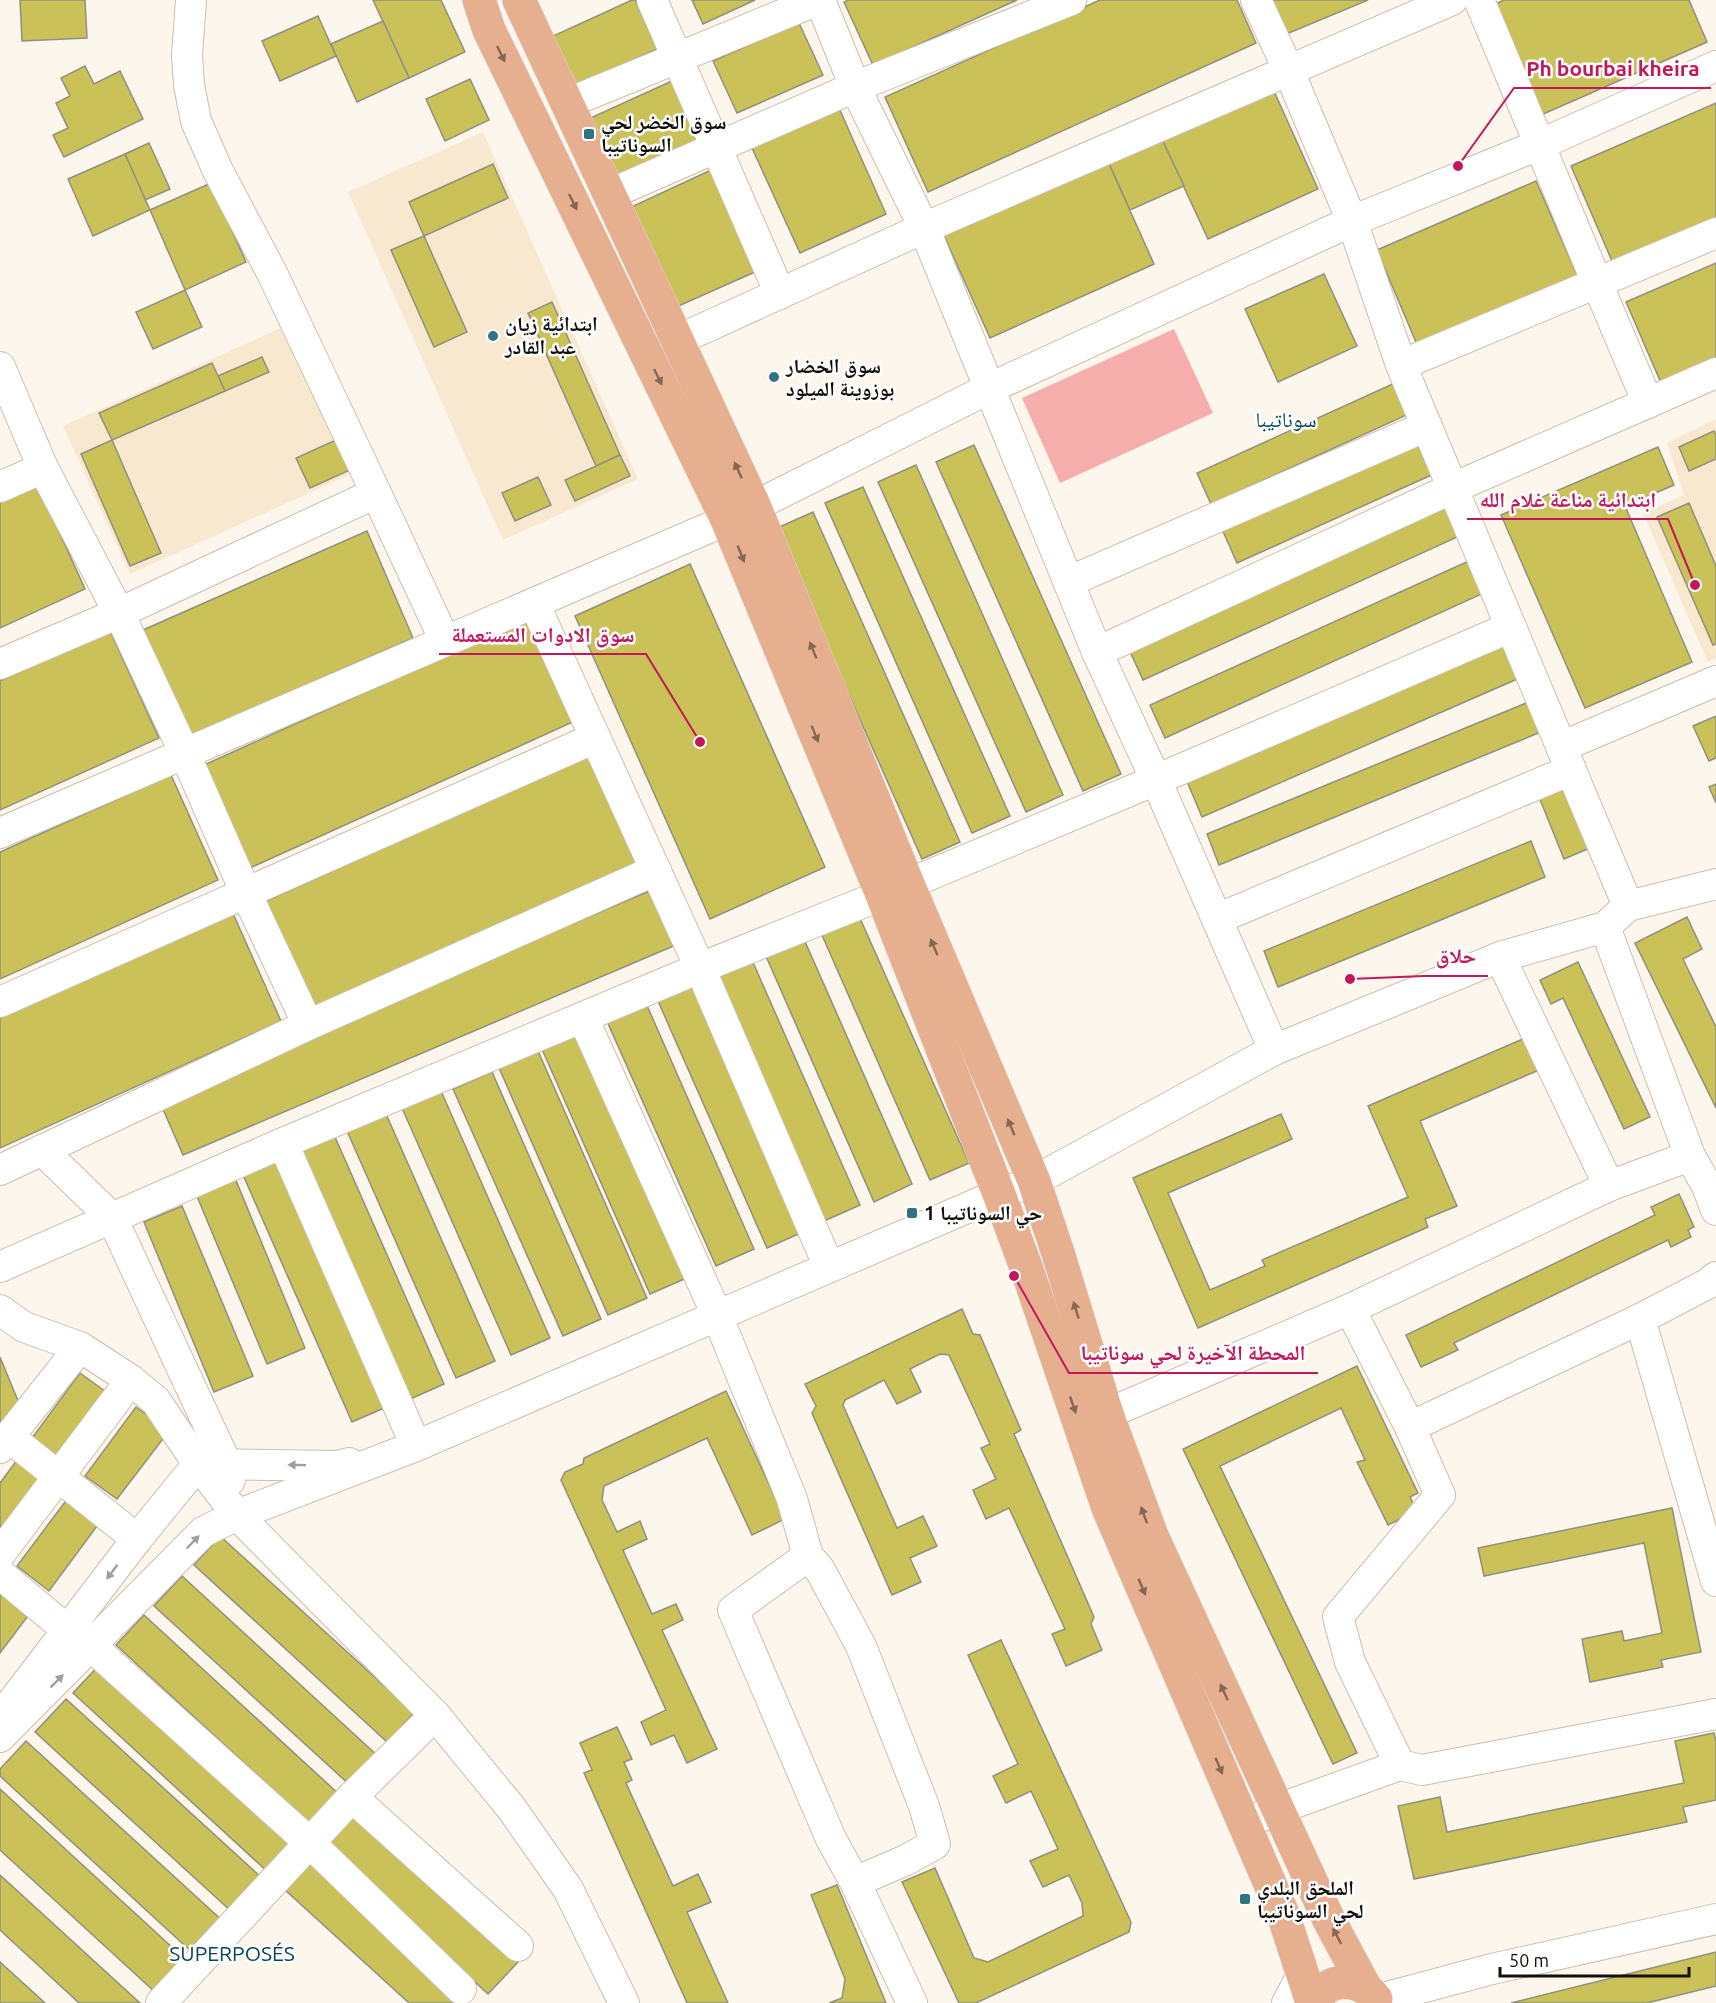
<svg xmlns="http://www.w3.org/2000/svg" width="1716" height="2003" viewBox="0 0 1716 2003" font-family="Ubuntu,'Noto Naskh Arabic',sans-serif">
	<rect width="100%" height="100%" fill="#fdf6ec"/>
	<g fill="#f8e8d0">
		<path d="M483 132 638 479 503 540 348 192Z"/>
		<path d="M292 323 358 471 130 574 63 426Z"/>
		<path d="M1716 419V658L1708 662 1643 513 1684 495 1667 443Z"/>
	</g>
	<path fill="#f5aeac" d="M1174 329 1213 413 1060 483 1022 398Z"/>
	<g fill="#cac158" stroke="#91907e" stroke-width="1.5">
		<path d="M20 0H85L87 38 22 41Z"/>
		<path d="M373 0H441L465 52 409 78Z"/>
		<path d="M632 0H635L657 49 576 86 553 36Z"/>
		<path d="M692 0H755L703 24Z"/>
		<path d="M848 0H1017L873 65 844 2Z"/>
		<path d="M1100 0H1237L1256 43 928 192 885 97Z"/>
		<path d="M1270 0H1368L1284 35Z"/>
		<path d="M1504 0H1689L1707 42 1541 115 1493 5Z"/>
		<path d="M318 16 336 56 280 81 262 41Z"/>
		<path d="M383 21 409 78 357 102 331 44Z"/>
		<path d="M799 23 823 75 737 113 713 61Z"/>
		<path d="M85 66 94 84 120 71 143 119 64 157 53 135 68 128 56 103 70 96 61 78Z"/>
		<path d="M470 79 489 120 445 141 426 99Z"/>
		<path d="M674 80 702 142 614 182 586 120Z"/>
		<path d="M1269 80 1318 189 1208 239 1158 131Z"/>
		<path d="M1716 103V224L1615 268 1571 166Z"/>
		<path d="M839 108 886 214 800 253 752 148Z"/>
		<path d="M1158 131 1184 186 1130 210 1105 155Z"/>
		<path d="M149 143 170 189 145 200 125 154Z"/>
		<path d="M125 154 150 210 93 236 68 179Z"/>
		<path d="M1105 155 1154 264 990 338 941 229Z"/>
		<path d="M493 164 508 198 424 236 409 202Z"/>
		<path d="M711 170 757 271 674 308 629 208Z"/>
		<path d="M1536 181 1581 284 1421 354 1377 250Z"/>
		<path d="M211 183 246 262 185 290 150 210Z"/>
		<path d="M424 236 467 332 434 347 391 250Z"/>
		<path d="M1716 263V370L1665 392 1626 302Z"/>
		<path d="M1324 274 1357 346 1278 382 1245 309Z"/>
		<path d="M185 290 202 327 153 349 136 312Z"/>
		<path d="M552 302 620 455 596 466 528 313Z"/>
		<path d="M262 357 269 372 225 391 218 376Z"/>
		<path d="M212 363 225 391 112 440 99 413Z"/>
		<path d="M1397 382 1411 413 1211 504 1197 473Z"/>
		<path d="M1714 431 1716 435V459L1689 471 1679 447Z"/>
		<path d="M1422 436 1438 472 1237 563 1221 527Z"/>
		<path d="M112 440 161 553 130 566 81 454Z"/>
		<path d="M336 440 350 470 310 488 296 458Z"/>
		<path d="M974 445 1121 774 1083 791 936 462Z"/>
		<path d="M1658 447 1674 485 1625 506 1692 662 1585 708 1501 515Z"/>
		<path d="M620 455 630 476 575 501 565 480Z"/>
		<path d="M916 465 1063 795 1026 812 878 482Z"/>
		<path d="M538 477 551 505 515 521 502 493Z"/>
		<path d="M36 481 85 589 0 628V497Z"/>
		<path d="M863 487 1010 816 972 833 825 503Z"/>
		<path d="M1449 501 1464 534 1143 680 1128 647Z"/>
		<path d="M1689 503 1716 566V644L1713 645 1657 517Z"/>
		<path d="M813 512 960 842 922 859 775 529Z"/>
		<path d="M367 531 413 638 189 736 143 630Z"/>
		<path d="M1471 560 1486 592 1165 738 1150 705Z"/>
		<path d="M690 564 825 867 710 919 575 616Z"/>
		<path d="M528 619 575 721 250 868 204 765Z"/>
		<path d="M110 631 159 738 0 810V681Z"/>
		<path d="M1507 639 1524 676 1202 817 1186 779Z"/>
		<path d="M1536 699 1548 729 1219 865 1207 834Z"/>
		<path d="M1716 716V758L1709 761 1693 726Z"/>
		<path d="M596 752 644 859 314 1007 266 901Z"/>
		<path d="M171 775 218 880 0 979V852Z"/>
		<path d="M1572 783 1597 845 1564 859 1539 797Z"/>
		<path d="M1716 784V803L1709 787Z"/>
		<path d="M1531 841 1545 877 1278 987 1264 951Z"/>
		<path d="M654 889 678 944 183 1155 159 1100Z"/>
		<path d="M231 909 281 1021 0 1148V1013Z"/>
		<path d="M859 916 969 1163 930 1180 821 933Z"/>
		<path d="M1687 917 1702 949 1683 959 1716 1027V1108L1635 943Z"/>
		<path d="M803 937 912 1184 874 1202 765 954Z"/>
		<path d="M751 958 860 1205 822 1222 712 975Z"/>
		<path d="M1578 962 1650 1117 1624 1129 1563 998 1551 1004 1540 980Z"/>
		<path d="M696 984 805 1231 767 1248 658 1001Z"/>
		<path d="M645 1001 754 1249 716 1266 606 1019Z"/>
		<path d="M579 1030 689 1277 650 1294 541 1047Z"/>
		<path d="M1525 1038 1539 1070 1420 1121 1457 1206 1425 1219 1428 1227 1198 1328 1133 1178 1281 1114 1292 1139 1168 1193 1210 1290 1265 1266 1262 1260 1408 1197 1368 1106Z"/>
		<path d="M538 1051 647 1298 608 1315 499 1068Z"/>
		<path d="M492 1072 601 1319 563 1336 453 1089Z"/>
		<path d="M441 1091 550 1338 511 1355 402 1108Z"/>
		<path d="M386 1114 495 1361 456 1378 347 1131Z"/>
		<path d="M335 1137 444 1384 406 1401 296 1154Z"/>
		<path d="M281 1158 391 1405 352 1422 243 1175Z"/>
		<path d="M235 1178 305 1348 267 1364 196 1194Z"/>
		<path d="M1679 1194 1694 1227 1688 1230 1691 1237 1671 1247 1668 1240 1454 1343 1458 1350 1421 1367 1406 1335 1655 1215 1651 1207Z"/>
		<path d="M182 1206 253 1376 214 1392 144 1222Z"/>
		<path d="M962 1309 973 1334 980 1335 1021 1430 1014 1434 1094 1617 1091 1624 1102 1650 1066 1666 1052 1634 1065 1629 1009 1508 986 1519 973 1490 996 1479 981 1448 990 1444 949 1355 940 1354 910 1369 921 1392 897 1404 884 1380 845 1400 843 1405 897 1528 923 1516 937 1546 910 1558 921 1582 892 1595 812 1413 816 1406 805 1384Z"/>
		<path d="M0 1357 21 1408 0 1432Z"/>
		<path d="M1357 1366 1418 1493 1410 1497 1417 1511 1388 1525 1357 1462 1365 1460 1341 1408 1220 1466 1357 1753 1333 1764 1183 1449Z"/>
		<path d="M80 1373 113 1397 61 1466 29 1442Z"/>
		<path d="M726 1391 785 1519 752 1535 707 1438 604 1486 602 1500 617 1532 640 1521 647 1539 623 1550 652 1614 676 1604 683 1620 662 1630 717 1749 687 1763 674 1735 651 1745 641 1722 666 1710 561 1480 565 1472 583 1464 584 1458Z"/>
		<path d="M136 1407 169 1431 117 1499 85 1476Z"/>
		<path d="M20 1456 52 1480 0 1548V1483Z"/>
		<path d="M68 1498 100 1522 49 1591 17 1566Z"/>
		<path d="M1672 1508 1701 1652 1661 1660 1663 1667 1590 1682 1582 1639 1622 1631 1624 1641 1662 1633 1644 1543 1484 1576 1478 1548Z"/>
		<path d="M220 1536 414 1713 387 1742 194 1565Z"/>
		<path d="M182 1576 379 1757 352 1787 154 1606Z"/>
		<path d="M0 1588 31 1612 0 1653Z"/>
		<path d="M144 1615 342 1797 314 1827 116 1645Z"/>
		<path d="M1001 1640 1131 1922 1129 1932 976 2003H959L902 1882 935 1868 974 1958 988 1962 1083 1916 1082 1903 1069 1875 1043 1887 1030 1861 1058 1849 1031 1791 1006 1803 993 1776 1018 1764 968 1655Z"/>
		<path d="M102 1662 299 1843 270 1874 73 1693Z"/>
		<path d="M66 1699 263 1879 233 1913 35 1732Z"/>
		<path d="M617 1727 632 1759 624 1762 632 1780 626 1783 673 1886 698 1874 711 1902 687 1912 728 2003H687L584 1773 592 1770 580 1743Z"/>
		<path d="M1714 1733 1716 1741V1800L1683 1807 1687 1822 1414 1879 1398 1806 1440 1797 1447 1832 1684 1783 1675 1741Z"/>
		<path d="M26 1741 225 1923 195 1955 0 1776V1769Z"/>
		<path d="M0 1789 187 1961 156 1993 0 1850Z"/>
		<path d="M354 1811 518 1962 488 1994 325 1844Z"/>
		<path d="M310 1862 463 2003H409L285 1890Z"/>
		<path d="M0 1875 140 2003H79L0 1930Z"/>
		<path d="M837 1885 886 2003H829L842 1998 845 1979 811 1895Z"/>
		<path d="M1716 1952V1986L1647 2003H1511Z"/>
		<path d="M0 1962 45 2003H0Z"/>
	</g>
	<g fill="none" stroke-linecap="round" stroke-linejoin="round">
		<g stroke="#cabfaf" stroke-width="32">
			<g id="minor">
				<path d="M191 0 187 55 189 85 196 121 218 171 272 273 376 493"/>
				<path d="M652 0 780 294"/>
				<path d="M820 0 855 87 924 228 1097 652 1156 780 1274 1050"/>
				<path d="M1256 0 1288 69 1352 221 1401 365 1628 906"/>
				<path d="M1479 0C1536 134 1590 269 1648 403"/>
				<path d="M568 103 818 0"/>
				<path d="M610 194 855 87 1071 0"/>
				<path d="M678 340 924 228 1452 0"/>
				<path d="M1401 365 1716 233"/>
				<path d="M0 367 43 468 119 613 185 754 246 893 308 1025"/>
				<path d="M0 487 43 468"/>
				<path d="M1068 582 1427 426"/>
				<path d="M534 603 700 968 829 1267"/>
				<path d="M1097 652 1453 488 1716 373"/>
				<path d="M0 664 119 613 376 493 445 641"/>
				<path d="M1561 747 1716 681"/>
				<path d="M0 833 727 520 990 388 1352 221 1541 144 1716 66"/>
				<path d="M1217 919 1571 770"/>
				<path d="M1605 927 1690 1156 1707 1186 1716 1210"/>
				<path d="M1500 957 1609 1186"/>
				<path d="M0 1002 595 738"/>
				<path d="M583 1018 717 1315 792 1499 808 1556 820 1570 861 1646 924 1806 935 1844 906 1860 855 1882"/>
				<path d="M283 1143 416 1446"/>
				<path d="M42 1150 112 1218 226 1463 230 1480"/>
				<path d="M0 1170 308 1025 656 870"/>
				<path d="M0 1267 283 1143 700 968 882 895 1156 780 1511 627"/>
				<path d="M1350 1309 1410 1427"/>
				<path d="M0 1310 24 1327 80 1347 0 1448"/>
				<path d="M1640 1319 1716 1581"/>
				<path d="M80 1347 131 1380 156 1401 198 1464 237 1515 435 1715 512 1809 568 1889 624 2003"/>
				<path d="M1107 1414 1350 1309 1609 1186 1690 1156"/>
				<path d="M9 1437 137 1539"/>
				<path d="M0 1554 131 1380"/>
				<path d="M808 1556 733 1610 831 1839 855 1882 912 2003"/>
				<path d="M0 1574 67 1630"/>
				<path d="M91 1646 310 1843 461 1989"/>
				<path d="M7 1709 137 1539 198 1464 337 1466 349 1463"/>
				<path d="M0 1737 203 1532 237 1515 416 1446 999 1194 1034 1181 1274 1050 1500 957 1605 927 1628 906 1716 884"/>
				<path d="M1400 1765 1350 1662 1338 1617 1440 1495 1410 1427 1640 1319 1707 1284 1716 1277"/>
				<path d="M352 1797 518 1946"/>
				<path d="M1244 1824 1278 1809 1400 1765 1422 1770 1716 1714"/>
				<path d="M1376 2000 1492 1969 1716 1919"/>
				<path d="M161 2003 352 1797 435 1715"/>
				<path d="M1287 2003 1302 1975"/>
			</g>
		</g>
		<g stroke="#d9d8d8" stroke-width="34">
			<g id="major">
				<path d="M479 0 489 30 727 520 882 895 999 1194 1027 1270 1108 1508 1283 1914 1312 2003"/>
				<path d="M519 0 754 505 908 884 1034 1181 1059 1256 1107 1414 1152 1536 1329 1920 1365 1987"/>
				<path d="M1315 2003C1326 1975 1360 1977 1376 1999"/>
			</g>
		</g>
		<use href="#minor" stroke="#fff" stroke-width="30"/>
		<use href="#major" stroke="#e6b090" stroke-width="33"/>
	</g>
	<defs><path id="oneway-solid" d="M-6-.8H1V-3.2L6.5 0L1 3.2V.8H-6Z" transform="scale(1.5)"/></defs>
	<g fill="#876753">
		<use href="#oneway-solid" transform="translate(501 54) rotate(64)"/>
		<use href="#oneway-solid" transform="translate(573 202) rotate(64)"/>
		<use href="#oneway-solid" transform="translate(658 377) rotate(64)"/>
		<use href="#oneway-solid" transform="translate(738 470) rotate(-115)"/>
		<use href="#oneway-solid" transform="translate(741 554) rotate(68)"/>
		<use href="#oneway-solid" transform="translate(813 650) rotate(-112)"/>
		<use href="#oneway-solid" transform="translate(815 734) rotate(68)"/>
		<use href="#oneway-solid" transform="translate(934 947) rotate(-113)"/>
		<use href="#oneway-solid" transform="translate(1011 1127) rotate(-113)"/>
		<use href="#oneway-solid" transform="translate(1076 1310) rotate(-107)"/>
		<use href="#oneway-solid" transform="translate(1073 1405) rotate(71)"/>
		<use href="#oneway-solid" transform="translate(1144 1515) rotate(-110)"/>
		<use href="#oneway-solid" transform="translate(1142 1587) rotate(67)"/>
		<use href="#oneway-solid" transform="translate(1224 1692) rotate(-115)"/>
		<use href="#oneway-solid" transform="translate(1219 1766) rotate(67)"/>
		<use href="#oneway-solid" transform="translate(1337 1936) rotate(-118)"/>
	</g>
	<g fill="#a09f9d">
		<use href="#oneway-solid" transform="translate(297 1465) rotate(-179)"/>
		<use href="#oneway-solid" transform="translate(193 1542) rotate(-46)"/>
		<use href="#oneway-solid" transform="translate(112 1572) rotate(127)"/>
		<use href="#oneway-solid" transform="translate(57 1681) rotate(-45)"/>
	</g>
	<g fill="#307484" stroke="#fff" stroke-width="2">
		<rect x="583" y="128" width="12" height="12" rx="3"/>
		<circle cx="493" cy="336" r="6"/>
		<circle cx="774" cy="377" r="6"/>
		<rect x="906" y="1207" width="12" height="12" rx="3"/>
		<rect x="1239" y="1893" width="12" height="12" rx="3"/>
	</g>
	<g text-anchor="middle" stroke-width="5" stroke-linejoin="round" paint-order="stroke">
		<g font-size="20" font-weight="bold" fill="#120e09" stroke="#fff" text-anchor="start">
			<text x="601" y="129">سوق الخضر لحي<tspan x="601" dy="23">السوناتيبا</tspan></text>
			<text x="505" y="331">ابتدائية زيان<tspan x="505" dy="23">عبد القادر</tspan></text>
			<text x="786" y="373">سوق الخضار<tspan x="786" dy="23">بوزوينة الميلود</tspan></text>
			<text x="924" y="1220">حي السوناتيبا 1</text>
			<text x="1257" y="1895">الملحق البلدي<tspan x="1257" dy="23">لحي السوناتيبا</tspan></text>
		</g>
		<g font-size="21" fill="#094552" stroke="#fff">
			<text x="1286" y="427">سوناتيبا</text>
			<text x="232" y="1961">SUPERPOSÉS</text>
		</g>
	</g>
	<path fill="none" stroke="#c2185b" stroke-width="2" d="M1458 166L1514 88H1711M1695 585L1668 519H1467M700 742L646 654H439M1350 979L1424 976H1488M1014 1276L1069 1373H1318"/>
	<g fill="#c2185b" stroke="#fff" stroke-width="2">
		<circle cx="1458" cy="166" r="6"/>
		<circle cx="1695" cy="585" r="6"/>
		<circle cx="700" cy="742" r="6"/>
		<circle cx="1350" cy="979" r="6"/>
		<circle cx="1014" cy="1276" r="6"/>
	</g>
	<g font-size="21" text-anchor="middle" font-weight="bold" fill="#c2185b" stroke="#fff" stroke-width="5" stroke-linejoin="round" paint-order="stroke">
		<text x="1613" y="76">Ph bourbai kheira</text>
		<text x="1568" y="507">ابتدائية مناعة غلام الله</text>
		<text x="543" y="642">سوق الادوات المستعملة</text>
		<text x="1456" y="963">حلاق</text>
		<text x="1193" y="1360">المحطة الآخيرة لحي سوناتيبا</text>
	</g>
	<path d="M1500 1967v9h189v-9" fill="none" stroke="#120e09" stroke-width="3"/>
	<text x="1509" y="1967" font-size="18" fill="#120e09" stroke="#ffffff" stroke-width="4.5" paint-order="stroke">50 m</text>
</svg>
